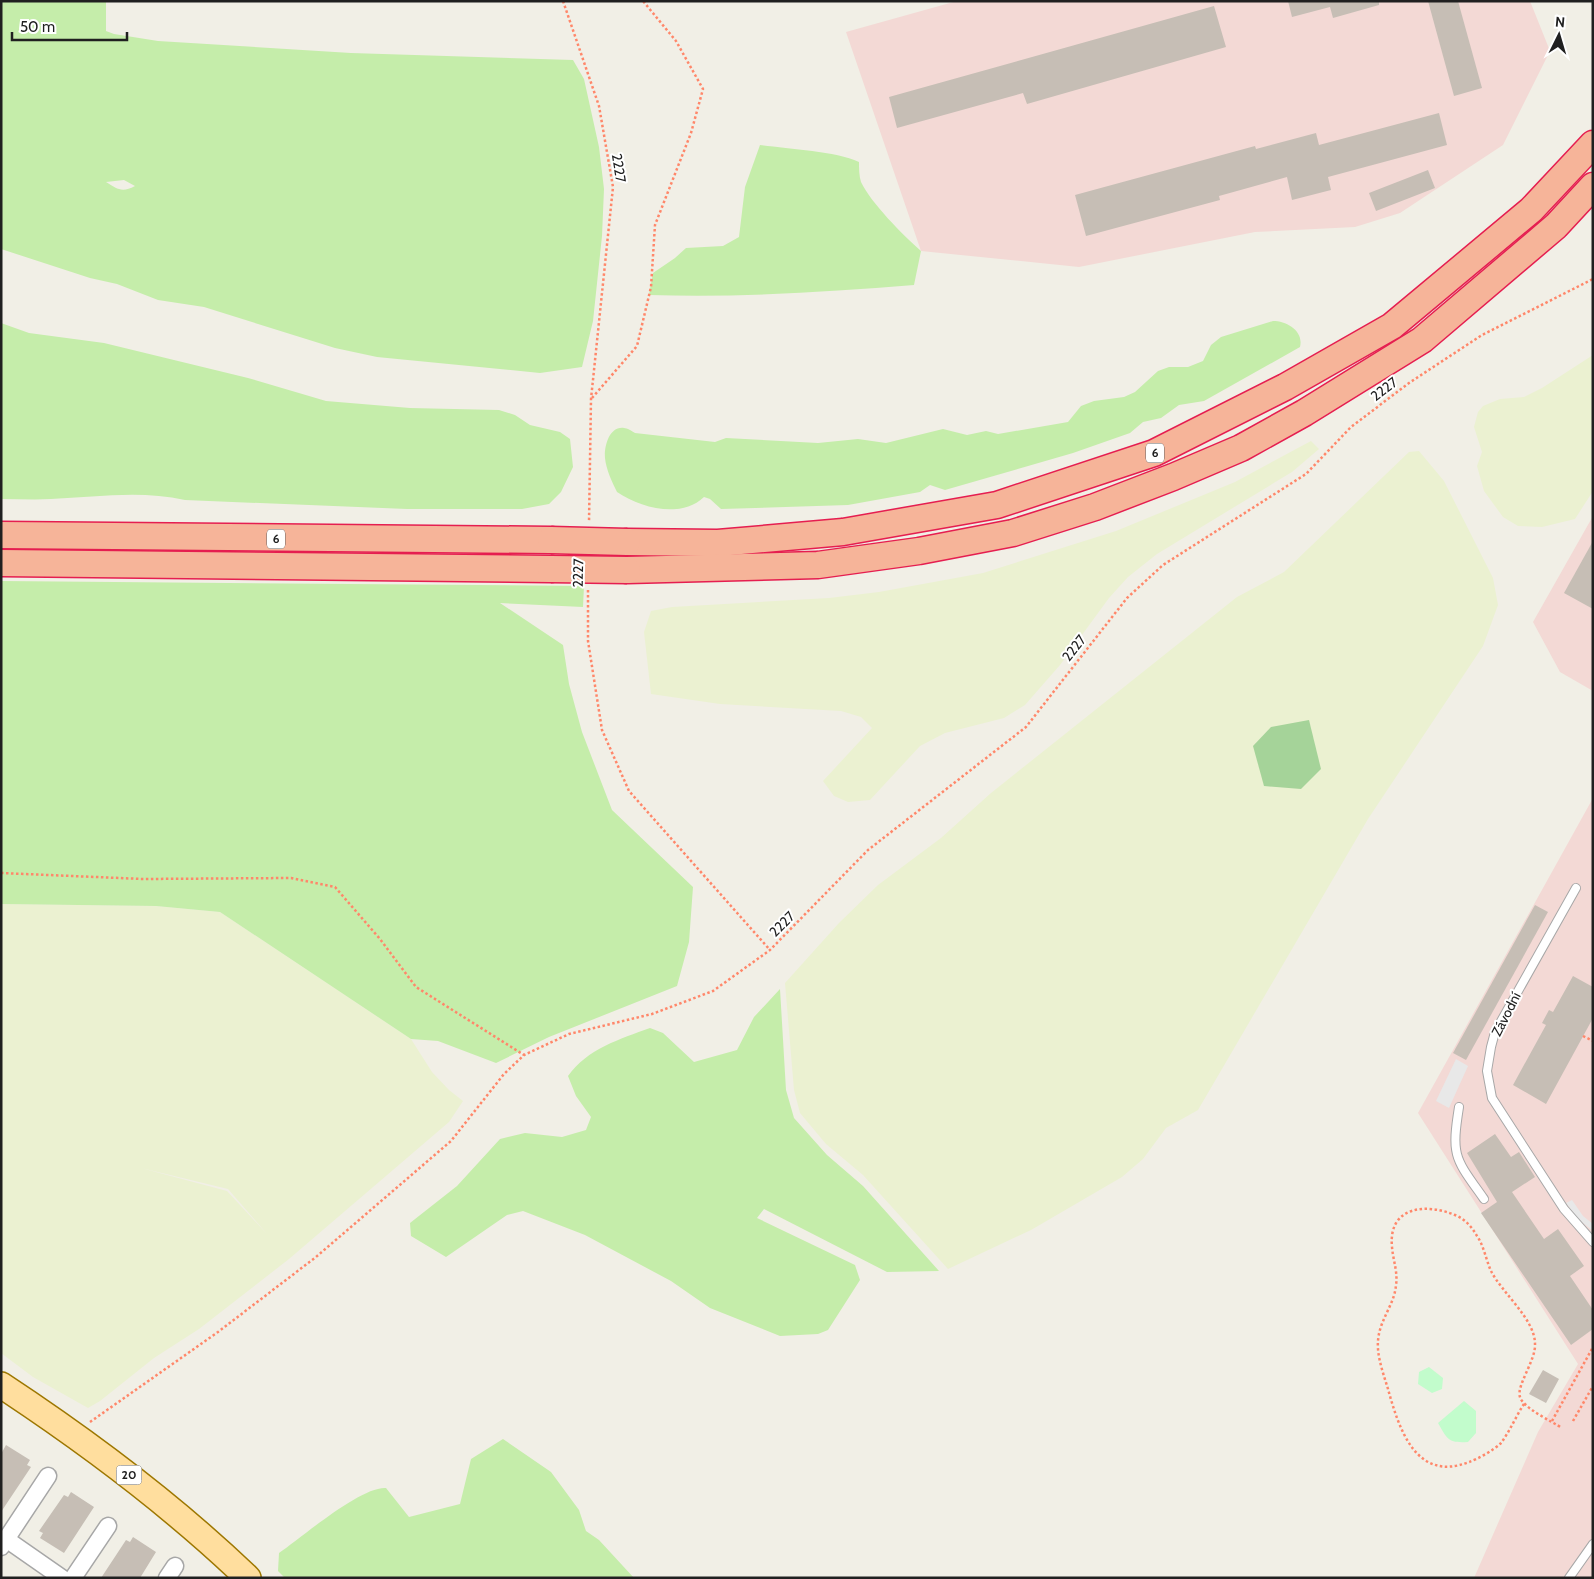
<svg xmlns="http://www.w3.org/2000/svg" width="1594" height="1579" viewBox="0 0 1594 1579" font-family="Cabin,sans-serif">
	<rect width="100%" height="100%" fill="#f1efe6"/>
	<g fill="#f3d9d5">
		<path d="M957 1H1530L1550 51 1503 145 1400 213 1355 227 1255 232 1079 267 921 251 846 32Z"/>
		<path d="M1593 516V691L1560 672 1533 622Z"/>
		<path d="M1593 798V1578H1474L1538 1432 1578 1364 1418 1113Z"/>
	</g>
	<g fill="#ebf1d1" fill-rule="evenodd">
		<path d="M1593 355V491L1575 519 1542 527 1518 526 1503 517 1484 491 1477 466 1482 452 1474 427 1478 412 1483 406 1500 399 1524 397 1542 388Z"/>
		<path d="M1311 441 1319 449 1292 472 1157 554 1128 577 1109 598 1060 665 1025 705 1004 718 945 733 920 746 870 800 848 802 834 796 823 781 872 728 861 717 841 711 720 704 651 694 644 632 651 611 672 607 829 598 879 592 983 573 1116 531 1235 482Z"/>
		<path d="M1419 451 1444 481 1493 578 1498 605 1483 646 1368 819 1198 1110 1166 1128 1143 1159 1122 1177 1031 1230 948 1269 863 1175 826 1144 800 1113 794 1090 785 983 839 923 878 885 941 838 991 793 1237 597 1284 572 1409 452Z"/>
		<path d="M1 904 156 906 220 912 411 1039 432 1072 449 1090 463 1101 449 1122 289 1259 199 1329 154 1358 100 1401 88 1408 33 1377 1 1353ZM141 1168 228 1189 267 1234 227 1191Z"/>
	</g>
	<g fill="#c5edaa" fill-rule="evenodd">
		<path d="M1 1H106V31L114 34 158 41 351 53 573 60 584 79 599 147 604 189 602 236 593 321 582 367 540 373 377 357 335 348 204 307 158 300 117 284 90 278 1 249ZM124 180 135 186C122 193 117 189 106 182Z"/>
		<path d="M760 145C788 149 835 151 859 162 859 168 859 176 861 182 871 203 903 235 921 251L914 285C826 292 738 298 649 295L653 273 675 258 686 248 723 246 739 237 745 187Z"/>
		<path d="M1273 321C1287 321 1304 331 1300 347L1204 401 1179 405 1161 418 1143 422 1130 433 1073 453 945 490 930 485 920 492 848 505 721 509 710 499 704 497C681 519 641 508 617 492 612 482 606 469 605 458 604 447 609 426 624 428 627 428 632 431 635 433L715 442 726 438 818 443 858 439 886 443 943 429 967 435 986 431 998 434 1068 422 1081 406 1094 401 1124 397 1135 392 1158 371 1169 367H1188L1203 361 1211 345 1221 337Z"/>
		<path d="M1 323 29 333 104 343 248 378 326 401 410 408 499 410 515 415 530 425 560 432 570 439 573 467 561 492 549 504 522 509H407L185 500C141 490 96 497 51 499 35 500 18 499 1 499Z"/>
		<path d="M1 581 584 586 583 607 500 603 563 645 569 684 582 732 612 810 693 887 689 942 677 986 549 1037 496 1063 438 1041 411 1039 220 912 156 906 1 904Z"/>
		<path d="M780 989 786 1090 794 1118 827 1155 863 1186 939 1271 887 1272 764 1209 757 1218 855 1265 860 1280 828 1330 818 1334 780 1336 710 1308 671 1281 585 1235 523 1211 507 1215 446 1257 411 1236 410 1223 457 1186 500 1139 525 1133 562 1137 586 1130 591 1117 576 1096 568 1076C587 1049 620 1039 650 1028L663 1033 694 1062 737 1050 754 1017Z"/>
		<path d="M503 1439 551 1472 579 1510 586 1531 599 1540 634 1578H285L278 1571 279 1553C301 1538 361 1486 386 1488L409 1517 460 1504 471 1459Z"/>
	</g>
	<path fill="#a5d399" d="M1309 720 1321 769 1301 789 1264 786 1253 746 1271 727Z"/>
	<g fill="#c2fccc">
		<path d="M1429 1367 1443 1378 1442 1389 1432 1393 1418 1384 1419 1372Z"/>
		<path d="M1464 1401 1476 1411V1433L1468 1442C1448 1443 1448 1440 1438 1423Z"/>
	</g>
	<g fill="#e8e8e8">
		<path d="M1456 1059 1468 1066 1449 1108 1436 1101Z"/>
		<path d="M1572 1200 1583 1216 1593 1224V1231L1578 1219 1566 1203Z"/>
	</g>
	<g fill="#c6beb5">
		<path d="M1288 1H1379V5L1333 18 1330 7 1292 17Z"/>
		<path d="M1428 1H1458L1482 88 1454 96Z"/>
		<path d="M1214 6 1226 47 1027 104 1023 93 897 128 889 97Z"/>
		<path d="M1439 113 1447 145 1328 177 1331 190 1292 200 1287 177 1219 196 1220 200 1086 236 1075 195 1255 146 1256 149 1316 133 1319 145Z"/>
		<path d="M1428 170 1435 188 1376 211 1369 193Z"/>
		<path d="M1593 541V609L1564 593Z"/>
		<path d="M1535 905 1548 912 1466 1060 1453 1053Z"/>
		<path d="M1573 976 1593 987V1018L1546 1104 1513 1085 1546 1025 1542 1023 1549 1010 1553 1012Z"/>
		<path d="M1495 1134 1511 1157 1519 1152 1535 1177 1512 1192 1544 1239 1558 1229 1584 1266 1570 1276 1593 1310V1329L1571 1345 1481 1213 1497 1202 1467 1153Z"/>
		<path d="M1543 1370 1559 1379 1546 1403 1529 1394Z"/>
		<path d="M6 1445 30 1460 27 1465 31 1467 1 1512V1454Z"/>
		<path d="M71 1492 94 1507 64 1553 40 1538 43 1533 39 1531 64 1495 68 1497Z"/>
		<path d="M133 1537 156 1552 140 1578H101L126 1540 130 1542Z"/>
	</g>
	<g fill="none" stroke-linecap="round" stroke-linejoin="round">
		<g stroke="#a7a7a7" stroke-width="10">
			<g id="service">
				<path d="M1576 888 1495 1032 1491 1047 1487 1071 1492 1098 1564 1209 1593 1242"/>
				<path d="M1459 1107C1451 1157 1455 1158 1484 1199"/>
				<path d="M1569 1578 1593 1544"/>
			</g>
		</g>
		<g stroke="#a7a7a7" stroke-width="19">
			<g id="minor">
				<path d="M6 1539 62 1578"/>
				<path d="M1 1547 48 1476"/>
				<path d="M73 1578 108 1526"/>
				<path d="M167 1578 175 1566"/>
			</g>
		</g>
		<g stroke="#9d7700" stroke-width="28">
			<path id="primary" d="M1 1385C89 1443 172 1505 248 1578"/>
		</g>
		<g stroke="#e51e50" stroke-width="29">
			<g id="trunk">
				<path d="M1 535 551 540"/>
				<path d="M627 542 718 543 843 532 997 505 1154 453 1285 387 1392 326 1531 210 1593 144"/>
				<path d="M1 563 551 569"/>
				<path d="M627 570 818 565 919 551 1013 533 1095 507 1173 477 1241 448 1304 413 1422 340 1556 226 1593 186"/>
			</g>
		</g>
		<g stroke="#ff876a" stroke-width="2.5" stroke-dasharray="2.5 2.5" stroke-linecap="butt">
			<path d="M563 1 599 106 613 187 591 399 589 522"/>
			<path d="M592 398 637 346 651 287 655 225 691 133 703 89 676 41 643 1"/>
			<path d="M588 590V641L602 730 629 791 770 950"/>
			<path d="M1 873 143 879 291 878 335 887 380 939 416 987 524 1055"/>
			<path d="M1583 1036 1593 1041"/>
			<path d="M1524 1404C1516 1416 1510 1431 1501 1443 1494 1450 1478 1459 1469 1462 1416 1483 1399 1429 1388 1389 1384 1376 1379 1362 1378 1349 1376 1322 1394 1308 1396 1285 1398 1272 1393 1260 1392 1247 1388 1206 1426 1203 1455 1215 1465 1219 1472 1227 1477 1236 1484 1246 1486 1260 1491 1271 1502 1293 1535 1319 1535 1344 1536 1360 1516 1386 1520 1397 1523 1408 1553 1422 1562 1428"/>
			<path d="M1552 1421 1593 1347"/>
			<path d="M1573 1421 1593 1386"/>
			<path d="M90 1422 218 1332 316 1257 451 1141 504 1074 524 1055 569 1034 652 1014 713 991 770 950 868 850 1026 727 1127 598 1163 565 1306 474 1351 427 1409 383 1482 335 1593 279"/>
		</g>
		<use href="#service" stroke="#fff" stroke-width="8"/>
		<use href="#minor" stroke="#fff" stroke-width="16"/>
		<use href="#primary" stroke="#ffde9e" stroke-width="25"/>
		<use href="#trunk" stroke="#f6b499" stroke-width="26"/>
		<g stroke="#e51e50" stroke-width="29" stroke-linecap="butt">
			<g id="trunk-bridge">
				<path d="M551 540 627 542"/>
				<path d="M551 569 627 570"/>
			</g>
		</g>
		<use href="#trunk-bridge" stroke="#f6b499" stroke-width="26"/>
	</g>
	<g text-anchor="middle" stroke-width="4" stroke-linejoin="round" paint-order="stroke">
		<g fill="#fff" stroke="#636363" stroke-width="1">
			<rect x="1146" y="443.5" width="18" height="19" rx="4"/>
			<rect x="267" y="529.5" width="18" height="19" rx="4"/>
			<rect x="116.5" y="1465.5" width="25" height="19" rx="4"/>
		</g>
		<g font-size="12" font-weight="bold" fill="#202020">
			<text x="1155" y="457">6</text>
			<text x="276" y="543">6</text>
			<text x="129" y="1479">20</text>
		</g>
		<g font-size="14" fill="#202020" stroke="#fff">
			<text transform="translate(619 168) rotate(81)" y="5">2227</text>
			<text transform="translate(1384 389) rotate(-37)" y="5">2227</text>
			<text transform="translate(578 573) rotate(-89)" y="5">2227</text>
			<text transform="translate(1074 648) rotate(-52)" y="5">2227</text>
			<text transform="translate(782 924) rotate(-45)" y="5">2227</text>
			<text transform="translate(1506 1014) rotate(-63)" y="5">Závodní</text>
		</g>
	</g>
	<rect width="1594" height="1579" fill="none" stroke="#202020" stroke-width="5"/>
	<g transform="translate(1559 35) rotate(5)" stroke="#ffffff" stroke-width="4" paint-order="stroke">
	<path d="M0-4L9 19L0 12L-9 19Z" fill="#202020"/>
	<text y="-8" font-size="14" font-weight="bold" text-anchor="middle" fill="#202020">N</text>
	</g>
	<path d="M12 32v8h115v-8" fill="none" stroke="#202020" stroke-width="2.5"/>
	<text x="20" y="32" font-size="15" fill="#202020" stroke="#ffffff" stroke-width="4" paint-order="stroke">50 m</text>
</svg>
